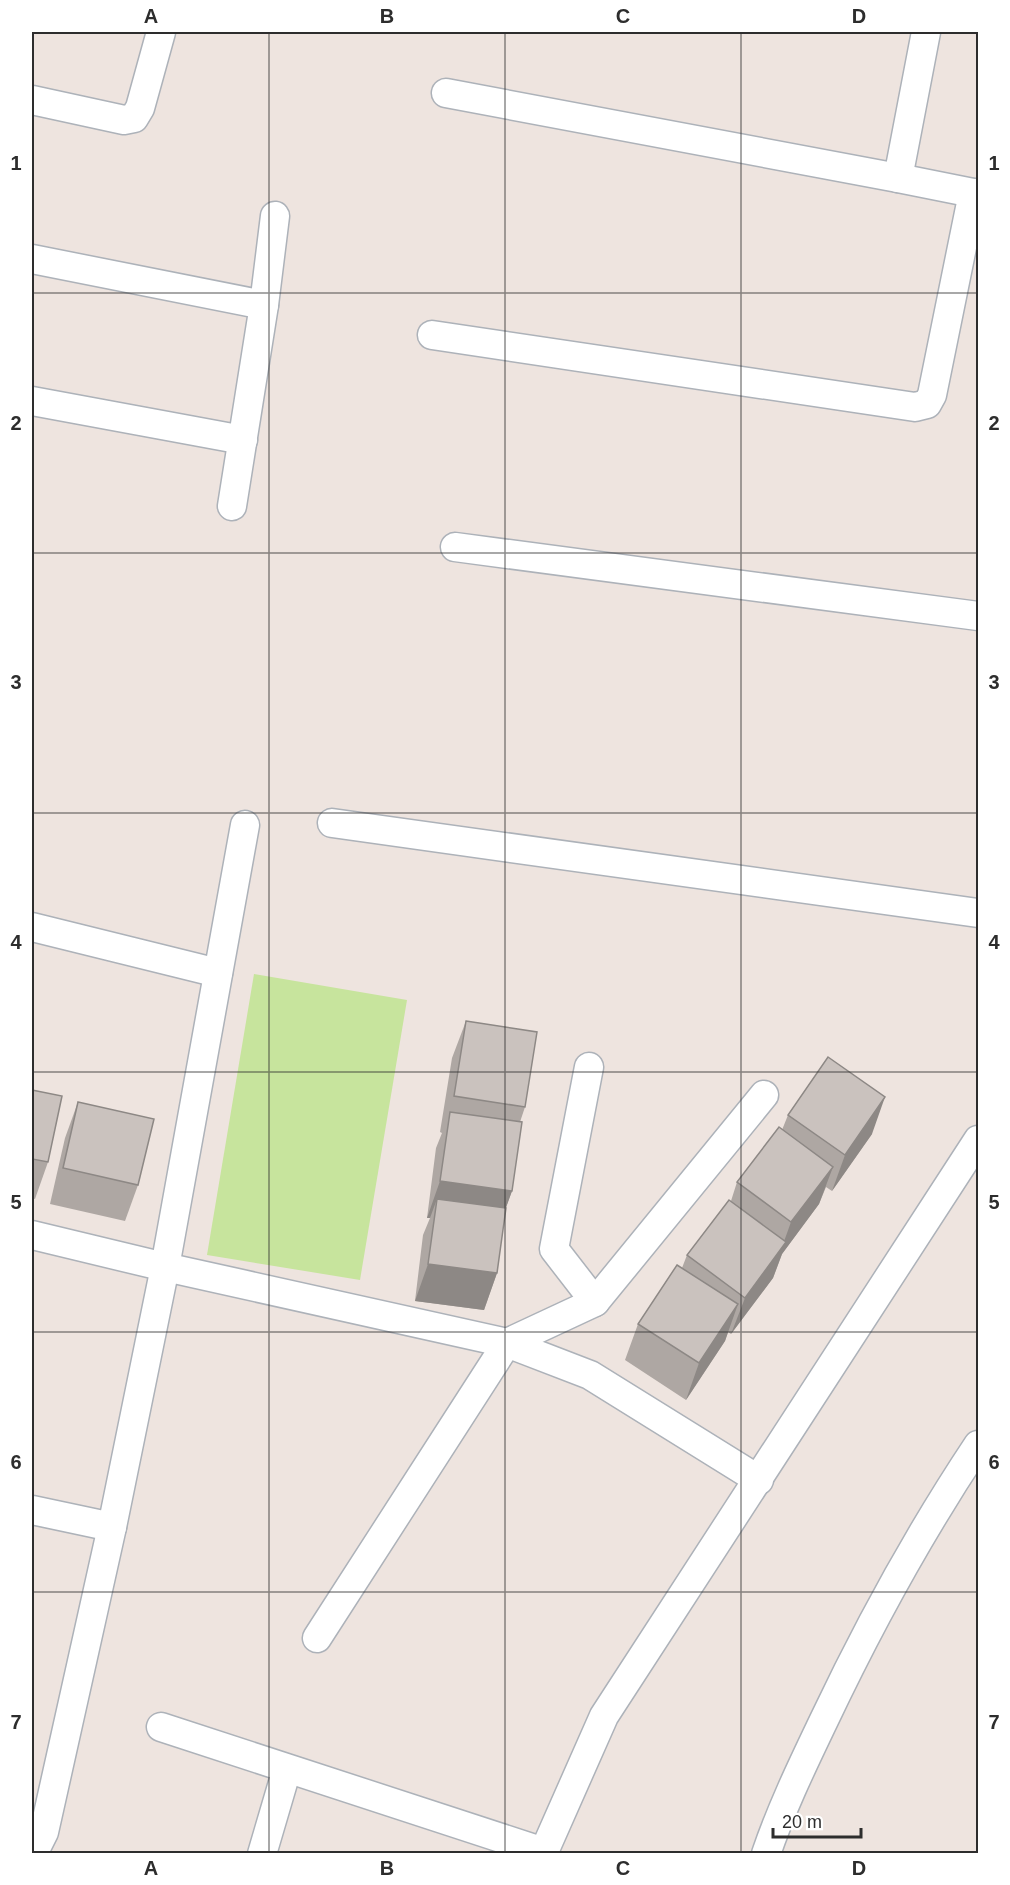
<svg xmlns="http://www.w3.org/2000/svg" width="1010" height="1885" viewBox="0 0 1010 1885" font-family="Arial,sans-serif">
	<rect width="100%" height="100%" fill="#eee4df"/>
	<path fill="#c7e49d" d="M254 974 407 1000 360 1280 207 1255Z"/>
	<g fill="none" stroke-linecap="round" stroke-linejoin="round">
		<g stroke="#adb2b9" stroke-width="31">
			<g id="minor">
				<path d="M446 93 898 178 926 32"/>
				<path d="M32 100 124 120 134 118 140 108 161 32"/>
				<path d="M898 178 978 194"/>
				<path d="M32 259 264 305"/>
				<path d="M432 335 915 407 927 404 932 395 973 193"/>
				<path d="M32 401 243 440"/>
				<path d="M232 506 264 305 275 216"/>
				<path d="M455 547 978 616"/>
				<path d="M332 823 978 913"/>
				<path d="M32 927 218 973"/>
				<path d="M589 1067 554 1249 595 1302"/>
				<path d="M32 1235 165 1267 507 1343 595 1302 764 1095"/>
				<path d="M32 1510 112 1527"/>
				<path d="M317 1638 507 1343 590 1375 759 1480"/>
				<path d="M161 1727 544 1852"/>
				<path d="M33 1854 44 1832 112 1527 165 1267 245 825"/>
				<path d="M262 1854 287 1769"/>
				<path d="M543 1854 604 1716 978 1140"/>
				<path d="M766 1854C782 1807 803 1764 824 1720 869 1625 920 1532 978 1445"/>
			</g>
		</g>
		<use href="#minor" stroke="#fff" stroke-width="28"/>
	</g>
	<g fill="#aea7a3">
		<path d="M466 1021 525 1107 520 1122 512 1191 505 1210 497 1273 484 1310 415 1301 423 1235 430 1218H427L436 1148 442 1133 440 1132 452 1058Z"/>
		<path d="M32 1090 48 1162 35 1199 32 1198Z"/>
		<path d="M78 1102 138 1185 125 1221 50 1204 65 1138Z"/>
		<path d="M788 1115 872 1134 832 1191 826 1187 819 1204 782 1254 773 1278 731 1334 728 1332 725 1341 686 1400 625 1360 638 1324 682 1268 687 1255 731 1201 737 1182 782 1130Z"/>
	</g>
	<g fill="#8d8885">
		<path d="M885 1097 872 1134 832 1191 845 1155Z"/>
		<path d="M833 1167 819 1204 782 1254 773 1278 731 1334 745 1298 782 1247 791 1222Z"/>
		<path d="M440 1181 512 1191 499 1227 437 1199 430 1218H427Z"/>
		<path d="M428 1264 497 1273 484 1310 415 1301Z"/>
		<path d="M738 1304 725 1341 686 1400 699 1363Z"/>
	</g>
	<g fill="#cac2be" stroke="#8d8885" stroke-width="1.5">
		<path d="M466 1021 537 1032 525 1107 454 1096Z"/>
		<path d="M828 1057 885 1097 845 1155 788 1115Z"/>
		<path d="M32 1090 62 1096 48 1162 32 1159Z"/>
		<path d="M78 1102 154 1119 138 1185 63 1168Z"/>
		<path d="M450 1112 522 1122 512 1191 440 1181Z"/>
		<path d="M779 1127 833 1167 791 1222 737 1182Z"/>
		<path d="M437 1199 506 1208 497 1273 428 1264Z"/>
		<path d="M729 1200 786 1242 745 1298 687 1255Z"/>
		<path d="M677 1265 738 1304 699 1363 638 1324Z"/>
	</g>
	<path fill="none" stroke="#2d2d2d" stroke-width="1.5" stroke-opacity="0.55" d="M269 32V1854M505 32V1854M741 32V1854M32 293H978M32 553H978M32 813H978M32 1072H978M32 1332H978M32 1592H978"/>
	<rect width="1010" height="1885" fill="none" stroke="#ffffff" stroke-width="66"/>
	<path d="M773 1828v9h88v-9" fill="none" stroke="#2d2d2d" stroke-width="3"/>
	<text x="782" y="1828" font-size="18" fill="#2d2d2d" stroke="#ffffff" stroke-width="4.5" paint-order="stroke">20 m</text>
	<rect x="33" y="33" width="944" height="1819" fill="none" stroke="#2d2d2d" stroke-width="2"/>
	<g font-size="20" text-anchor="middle" font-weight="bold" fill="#2d2d2d">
		<text x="151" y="23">A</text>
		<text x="387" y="23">B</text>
		<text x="623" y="23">C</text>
		<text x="859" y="23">D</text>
		<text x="16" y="170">1</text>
		<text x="994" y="170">1</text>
		<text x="16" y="430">2</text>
		<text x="994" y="430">2</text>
		<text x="16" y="689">3</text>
		<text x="994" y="689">3</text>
		<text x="16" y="949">4</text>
		<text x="994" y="949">4</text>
		<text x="16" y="1209">5</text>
		<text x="994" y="1209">5</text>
		<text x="16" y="1469">6</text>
		<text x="994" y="1469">6</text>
		<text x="16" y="1729">7</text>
		<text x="994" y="1729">7</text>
		<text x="151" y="1875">A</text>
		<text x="387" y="1875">B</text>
		<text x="623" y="1875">C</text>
		<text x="859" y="1875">D</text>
	</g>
</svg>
